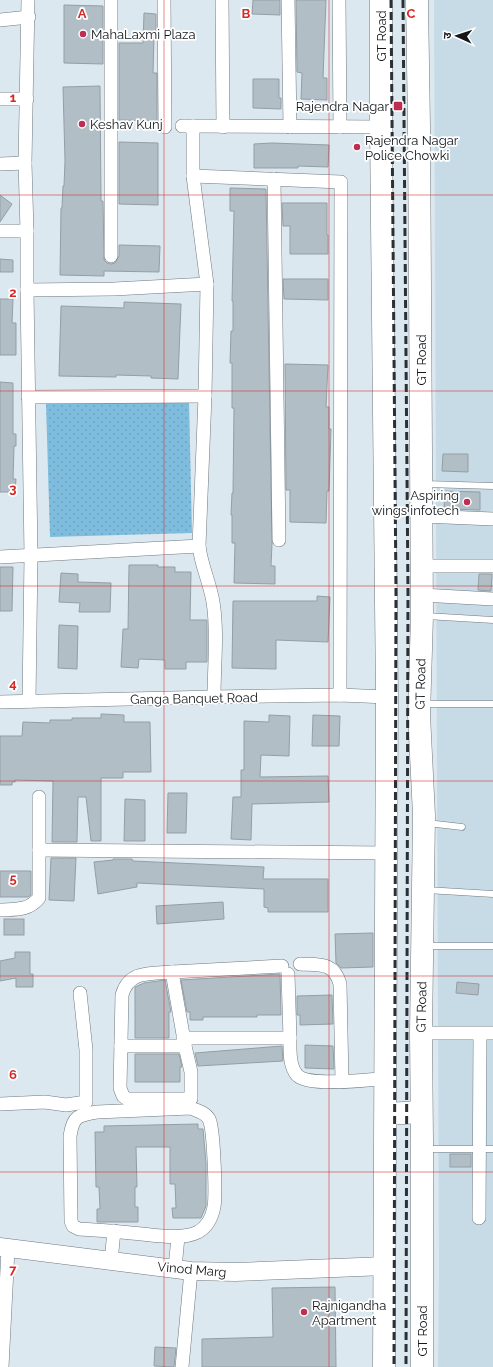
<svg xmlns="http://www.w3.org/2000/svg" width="493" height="1367" viewBox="0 0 493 1367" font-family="Raleway,'Noto Sans Devanagari',sans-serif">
	<defs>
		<pattern id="park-dots" width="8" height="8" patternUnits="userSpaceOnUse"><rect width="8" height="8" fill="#7fbdde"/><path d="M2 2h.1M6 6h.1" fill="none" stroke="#6da2be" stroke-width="1.8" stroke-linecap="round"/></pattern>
	</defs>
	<rect width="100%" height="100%" fill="#dce8ef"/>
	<path fill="#c7dbe6" d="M434 0H493V1367H438L439 1271Z"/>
	<path fill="url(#park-dots)" d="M189 401 192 533 50 537 46 404Z"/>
	<g fill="#b2bec5" stroke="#939ea5">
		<path d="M253 0H280V15L252 14Z"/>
		<path d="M296 0H326L323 78H327V100L301 99 302 73 297 72Z"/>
		<path d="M64 5 103 6V64L64 63Z"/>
		<path d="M144 13 156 14V37H154L153 73H157V121L119 120V43H143Z"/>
		<path d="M253 79H279V98H281V109L253 108Z"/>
		<path d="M100 86 101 201H103L104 260 107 263 111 264 115 263 119 256V245L160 246 159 272 104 271V276L60 275 61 208H62L63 186H64L65 161 63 87Z"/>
		<path d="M119 142 158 143V205L119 204Z"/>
		<path d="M272 143 329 145 328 167 298 166V168H254V144Z"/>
		<path d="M230 188 266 189 272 544 271 566H275V584L234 583 235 543H232V515H231L232 493H233L234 408H232V363H230L231 331H233V301H232L234 211H230Z"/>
		<path d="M0 195 12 204 0 222Z"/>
		<path d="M282 203H327V235H328V254H290V226H283Z"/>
		<path d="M0 259 13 260V272H0Z"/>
		<path d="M283 279H328V300L284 299Z"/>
		<path d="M0 299H13L12 323H16V355H0Z"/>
		<path d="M124 302 181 304 178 379 151 378V376L116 375V377L59 376 61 306 124 308Z"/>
		<path d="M285 364 328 365 326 407H329V429H331L329 491H327L326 523 290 522V490H286Z"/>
		<path d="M0 382 13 383V434H16V446H14L13 479H16L15 492H0Z"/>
		<path d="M443 454H468V472L442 471Z"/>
		<path d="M445 491 480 492V510L444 509Z"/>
		<path d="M129 565H158V567H175V572H191L190 620H207V662H186V669H165V660L139 659 138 668 121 667 123 629H128Z"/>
		<path d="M0 567H13L12 611H0Z"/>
		<path d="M61 573 78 574V582L111 583 110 612H79L80 603 59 602Z"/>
		<path d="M479 574H492L491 591 478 590Z"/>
		<path d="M317 596 330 597 328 642 276 640V669L232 668 233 601H317Z"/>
		<path d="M59 625 78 626 77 669 58 668Z"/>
		<path d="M101 714 124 715V722H150L151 772H123V778H101V841H91L86 797H78L77 842H52L53 781 15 780V782H12V785H0V736H22L23 722 50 723V720H72V718H101Z"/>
		<path d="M269 715 290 716 289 756 261 755 260 777 328 776 329 802 252 804 251 840 231 839 233 797H241V770H244V721L269 722Z"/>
		<path d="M313 715 340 716 339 746H312Z"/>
		<path d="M168 793H187L186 833H167Z"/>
		<path d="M125 799 145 800V841H124Z"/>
		<path d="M51 858H76L74 901 49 900Z"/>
		<path d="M113 859H132L133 861 264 867 263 879H328V912H268V908L264 907V889L137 883V887L98 894 94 862 113 860Z"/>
		<path d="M0 871H31V895L28 897H0Z"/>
		<path d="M223 902 224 919 157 924 156 906Z"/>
		<rect x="4" y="919" width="20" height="16"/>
		<path d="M373 933V967L341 968 336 963 335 934Z"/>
		<path d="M15 952H30V974H33V987H16V978L0 981V961L15 958Z"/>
		<path d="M280 974 281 1015H257V1017H203V1020H190V1012H187L181 980Z"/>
		<path d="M165 980 171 1012H169V1038H135V987L144 983Z"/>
		<path d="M457 982 479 984 478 995 456 993Z"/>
		<path d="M332 995 333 1024 300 1025V1015H297V996Z"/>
		<path d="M305 1045 333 1046 334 1069 305 1068Z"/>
		<path d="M282 1046 283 1061 198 1066 195 1053Z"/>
		<path d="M135 1054H179L182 1067H180V1082H135Z"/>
		<path d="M198 1124V1129H203L206 1163V1206L201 1218H173L172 1208H176L175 1184H170V1147H136L137 1187H135V1207H138V1222H97V1209H100L99 1187H96L95 1132H104V1126Z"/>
		<rect x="450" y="1154" width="21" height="13"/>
		<path d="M335 1287 336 1367H202V1339L273 1337 272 1288Z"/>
		<path d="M155 1347 176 1348 174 1367 154 1366Z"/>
	</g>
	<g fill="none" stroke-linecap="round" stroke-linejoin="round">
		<g stroke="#6f7980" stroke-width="7">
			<g id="lane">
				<path d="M425 484 493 486"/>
				<path d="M426 616 493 620"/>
				<path d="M423 704H493"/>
				<path d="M427 823 462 827"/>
				<path d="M426 890 493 894"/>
				<path d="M426 946H493"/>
				<path d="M426 1149H493"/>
			</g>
		</g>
		<g stroke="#6f7980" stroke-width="14">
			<g id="street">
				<path d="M28 0 25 163 27 231V290L31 556 29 701"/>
				<path d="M111 0V256"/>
				<path d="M164 0 165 127"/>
				<path d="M222 0 223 127"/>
				<path d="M288 0 290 127"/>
				<path d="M339 0 340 127"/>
				<path d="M0 20 29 17"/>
				<path d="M0 99H27"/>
				<path d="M182 126 381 127"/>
				<path d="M193 126V176L207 284 205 396 199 546C201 565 210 583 213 602 218 631 214 667 214 697"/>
				<path d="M0 164 25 163"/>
				<path d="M193 176 341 182 340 695"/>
				<path d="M274 179 279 540"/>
				<path d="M0 231H27"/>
				<path d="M27 290 114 289 207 284"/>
				<path d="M28 397 205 396"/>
				<path d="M422 516 493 519"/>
				<path d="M0 557 199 546"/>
				<path d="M422 566H493"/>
				<path d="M422 595 493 599"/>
				<path d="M0 702 214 697 340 695 387 697"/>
				<path d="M39 850 386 853"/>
				<path d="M0 910C16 909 28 911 39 898V797"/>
				<path d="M300 964C320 965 334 962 340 984L342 1081"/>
				<path d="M172 972 185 1046 191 1072V1099H127L123 1096 120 1088 122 995C129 970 150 974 172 972Z"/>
				<path d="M172 972 282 966"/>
				<path d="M288 974 290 1038"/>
				<path d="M421 1033H493"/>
				<path d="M183 1038H290C290 1050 289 1066 297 1075 307 1087 370 1080 386 1078"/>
				<path d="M121 1046H185"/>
				<path d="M0 1104 45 1102 66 1105 86 1102V1050L80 993"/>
				<path d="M191 1108C197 1111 205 1112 209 1119 214 1129 216 1195 214 1207 212 1217 207 1227 198 1232 180 1241 150 1234 131 1233 114 1231 97 1230 79 1229L73 1226 71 1221 70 1136C73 1116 78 1115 97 1112Z"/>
				<path d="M479 1218 480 1034"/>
				<path d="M111 1261 114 1231"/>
				<path d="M175 1268 178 1237"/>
				<path d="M2 1367 8 1249"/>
				<path d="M182 1367 191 1271"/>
			</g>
		</g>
		<g stroke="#6f7980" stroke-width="19">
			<path id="secondary" d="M0 1247 191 1271 235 1272 385 1266"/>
		</g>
		<g stroke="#6f7980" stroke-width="23">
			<g id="highway">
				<path d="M381 0V127L387 697 384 1367"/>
				<path d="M417 0 419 127 422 616 419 715 424 815 421 1033 422 1142V1367"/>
				<path d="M386 1114 421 1112"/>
			</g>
		</g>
		<use href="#lane" stroke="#fff" stroke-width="6"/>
		<use href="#street" stroke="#fff" stroke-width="13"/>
		<use href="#secondary" stroke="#fff" stroke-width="18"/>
		<use href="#highway" stroke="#fff" stroke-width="22"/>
		<g stroke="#2b3034" stroke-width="3" stroke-dasharray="8 4" stroke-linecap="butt">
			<path d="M391 0 396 593 394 1367"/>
			<path d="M403 0 408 593 406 1367"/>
		</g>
	</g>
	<path fill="none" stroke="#d62828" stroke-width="1" stroke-opacity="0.55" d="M164 0V1367M329 0V1367M0 195H493M0 391H493M0 586H493M0 781H493M0 976H493M0 1172H493"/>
	<g fill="#be2e50" stroke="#fff" stroke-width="1.5">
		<circle cx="83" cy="34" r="4"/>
		<rect x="393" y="101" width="10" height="10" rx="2"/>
		<circle cx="82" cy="124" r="4"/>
		<circle cx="357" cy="147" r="4"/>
		<circle cx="467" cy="502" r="4"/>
		<circle cx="304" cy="1312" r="4"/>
	</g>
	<g text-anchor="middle" stroke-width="3.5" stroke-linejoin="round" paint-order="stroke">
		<g font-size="13" fill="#13171a" stroke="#fff" text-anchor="start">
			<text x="91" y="39">MahaLaxmi Plaza</text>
			<text x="389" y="111" text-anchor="end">Rajendra Nagar</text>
			<text x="90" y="129">Keshav Kunj</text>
			<text x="365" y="145">Rajendra Nagar<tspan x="365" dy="15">Police Chowki</tspan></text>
			<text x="459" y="500" text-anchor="end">Aspiring<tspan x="459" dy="15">wings infotech</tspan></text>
			<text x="312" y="1310">Rajnigandha<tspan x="312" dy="15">Apartment</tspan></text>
		</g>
		<g font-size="13" fill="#13171a" stroke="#fff">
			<text transform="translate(381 36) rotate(-90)" y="5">GT Road</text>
			<text transform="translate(421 360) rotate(-90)" y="5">GT Road</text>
			<text transform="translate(420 684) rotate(-89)" y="5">GT Road</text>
			<text transform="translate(194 698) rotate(-1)" y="5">Ganga Banquet Road</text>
			<text transform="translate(421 1007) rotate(-89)" y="5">GT Road</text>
			<text transform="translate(192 1269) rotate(5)" y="5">Vinod Marg</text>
			<text transform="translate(422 1331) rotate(-90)" y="5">GT Road</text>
		</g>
	</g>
	<g font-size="13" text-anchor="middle" font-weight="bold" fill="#d62828" stroke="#fff" stroke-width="3.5" stroke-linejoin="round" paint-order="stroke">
		<text x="82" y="18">A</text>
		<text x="246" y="18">B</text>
		<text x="411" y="18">C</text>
		<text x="13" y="102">1</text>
		<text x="13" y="297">2</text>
		<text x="13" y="493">3</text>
		<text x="13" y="688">4</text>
		<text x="13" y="883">5</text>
		<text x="13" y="1079">6</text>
		<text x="13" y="1274">7</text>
	</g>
	<g transform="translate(457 36) rotate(273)" stroke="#ffffff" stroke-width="3" paint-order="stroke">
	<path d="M0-3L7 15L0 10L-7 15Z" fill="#13171a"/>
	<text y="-6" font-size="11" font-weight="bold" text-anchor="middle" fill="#13171a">उ</text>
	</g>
</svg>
